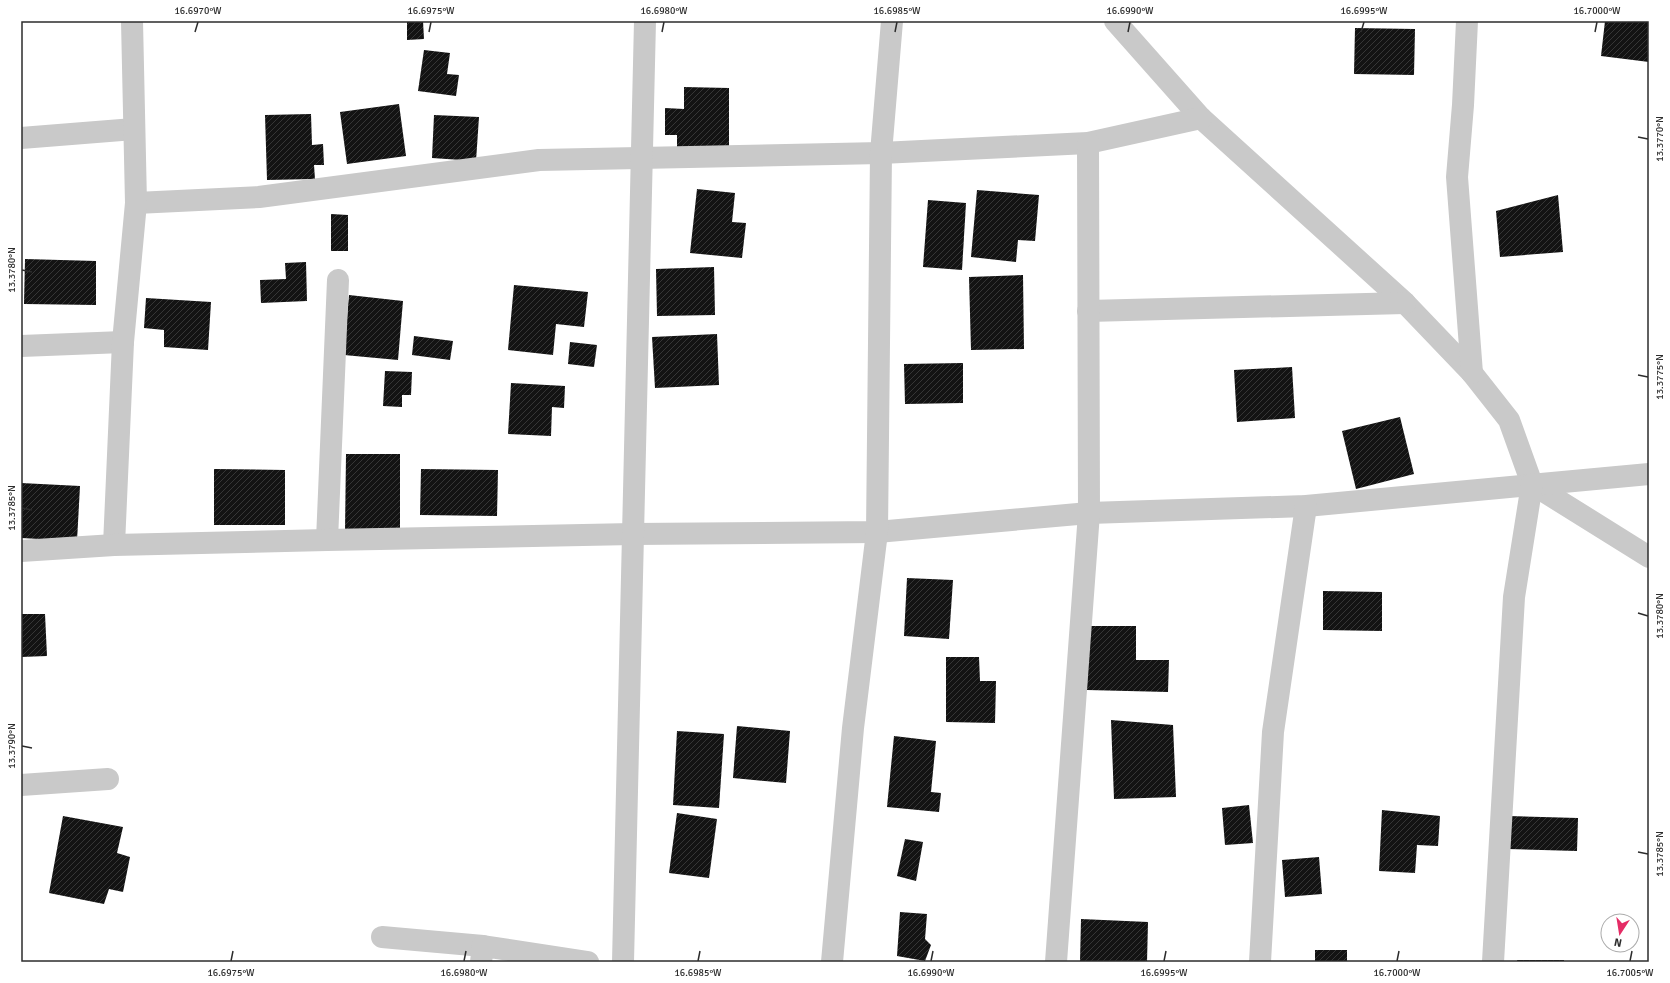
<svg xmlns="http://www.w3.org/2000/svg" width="1670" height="983" viewBox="0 0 1670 983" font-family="Signika,sans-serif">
	<defs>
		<pattern id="building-hatch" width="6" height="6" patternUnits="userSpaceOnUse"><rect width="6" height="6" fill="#131313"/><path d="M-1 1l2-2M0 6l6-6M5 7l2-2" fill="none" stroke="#363636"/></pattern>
	</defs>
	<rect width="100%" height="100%" fill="#fff"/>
	<g fill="url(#building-hatch)">
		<path d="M407 21H423L424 39 407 40Z"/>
		<path d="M1605 21H1649V62L1601 56Z"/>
		<path d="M1355 28 1415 29 1414 75 1354 74Z"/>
		<path d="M424 50 450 53 447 74 459 75 456 96 418 91Z"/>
		<path d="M684 87 729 88V154L677 153V135H665V108L684 109Z"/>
		<path d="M399 104 406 156 347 164 340 112Z"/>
		<path d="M311 114 312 145 323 144 324 165H314L315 179 267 180 265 115Z"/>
		<path d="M434 115 479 117 476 161 432 158Z"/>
		<path d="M697 189 735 193 732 222 746 223 742 258 690 253Z"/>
		<path d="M977 190 1039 195 1035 241 1018 240 1016 262 971 257Z"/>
		<path d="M1558 195 1563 252 1500 257 1496 211Z"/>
		<path d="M928 200 966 203 962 270 923 267Z"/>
		<path d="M331 214 348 215V251H331Z"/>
		<path d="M25 259 96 261V305L24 304Z"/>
		<path d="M306 262 307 301 261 303 260 280 286 279 285 263Z"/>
		<path d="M714 267 715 315 657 316 656 269Z"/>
		<path d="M1023 275 1024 349 971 350 969 277Z"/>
		<path d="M514 285 588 292 584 327 556 324 553 355 508 350Z"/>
		<path d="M349 295 403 301 398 360 344 355Z"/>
		<path d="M146 298 211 302 208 350 164 347V330L144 328Z"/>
		<path d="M717 334 719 385 655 388 652 337Z"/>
		<path d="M414 336 453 341 450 360 412 355Z"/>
		<path d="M570 342 597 345 594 367 568 364Z"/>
		<path d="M963 363V403L905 404 904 364Z"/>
		<path d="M1292 367 1295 418 1237 422 1234 370Z"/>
		<path d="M385 371 412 372 411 395H402V407L383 406Z"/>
		<path d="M511 383 565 386 564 408 552 407 551 436 508 434Z"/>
		<path d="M1400 417 1414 474 1356 489 1342 431Z"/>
		<path d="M346 454H400V533L345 532Z"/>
		<path d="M214 469 285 470V525H214Z"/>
		<path d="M421 469 498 470 497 516 420 515Z"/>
		<path d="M21 483 80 486 77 541 21 538Z"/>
		<path d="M907 578 953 580 949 639 904 636Z"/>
		<path d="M1323 591 1382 592V631L1323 630Z"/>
		<path d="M21 614H45L47 656 21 657Z"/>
		<path d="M1088 626H1136V660H1169L1168 692 1087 690Z"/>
		<path d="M946 657H979L980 681H996L995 723 946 722Z"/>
		<path d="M1111 720 1173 725 1176 797 1114 799Z"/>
		<path d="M737 726 790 731 786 783 733 778Z"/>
		<path d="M677 731 724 734 719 808 673 805Z"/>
		<path d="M894 736 936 741 931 792 941 793 939 812 887 807Z"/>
		<path d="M1249 805 1253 843 1225 845 1222 808Z"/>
		<path d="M1382 810 1440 816 1438 846 1417 845 1415 873 1379 871Z"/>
		<path d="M677 813 717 819 709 878 669 873Z"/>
		<path d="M63 816 123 827 117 853 130 857 123 892 109 889 104 904 49 893Z"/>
		<path d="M1508 816 1578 818 1577 851 1508 849Z"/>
		<path d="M905 839 923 842 916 881 897 876Z"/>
		<path d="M1319 857 1322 894 1285 897 1282 860Z"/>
		<path d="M900 912 927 914 925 939 931 945 925 961 897 956Z"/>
		<path d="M1081 919 1148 922 1147 962H1080Z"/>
		<rect x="1315" y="950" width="32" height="12"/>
		<rect x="1517" y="960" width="47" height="2"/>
	</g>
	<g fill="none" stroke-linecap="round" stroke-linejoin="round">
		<g stroke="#c9c9c9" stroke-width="22">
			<path d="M1115 21 1201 118 1405 303 1472 373 1509 420 1532 484 1649 557"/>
			<path d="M1467 21 1463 105 1457 177 1472 373"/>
			<path d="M21 138 134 129"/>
			<path d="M136 203 259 197 539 160 881 153 1088 143 1201 118"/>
			<path d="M1088 311 1405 303"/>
			<path d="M21 346 123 342"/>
			<path d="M327 540 338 280"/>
			<path d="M114 545 123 342 136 203 132 21"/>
			<path d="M21 551 114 545 327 540 633 534 877 532 1089 513 1306 506 1649 474"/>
			<path d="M21 785 108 779"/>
			<path d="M382 937 483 946"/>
			<path d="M481 962 483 946 588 962"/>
			<path d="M623 962 645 21"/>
			<path d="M832 962 853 728 877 532 881 153 892 21"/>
			<path d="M1056 962 1089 513 1088 143"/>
			<path d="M1260 962 1273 732 1306 506"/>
			<path d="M1493 962 1514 597 1532 484"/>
		</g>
	</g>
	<path fill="none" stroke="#2c2c2c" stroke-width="1.5" d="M195 32 198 22M429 32 431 22M662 32 664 22M895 32 897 22M1128 32 1130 22M1361 32 1364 22M1595 32 1597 22M1638 137 1648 139M22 270 32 272M1638 375 1648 377M22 508 32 510M1638 613 1648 616M22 746 32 748M1638 852 1648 854M231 961 233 951M464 961 466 951M698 961 700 951M931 961 933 951M1164 961 1166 951M1397 961 1399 951M1630 961 1632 951"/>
	<rect width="1670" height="983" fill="none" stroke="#ffffff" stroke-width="44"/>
	<g transform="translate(1620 933) rotate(192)"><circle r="19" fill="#ffffff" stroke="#ababab"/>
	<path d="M0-3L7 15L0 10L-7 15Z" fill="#e52c66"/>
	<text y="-6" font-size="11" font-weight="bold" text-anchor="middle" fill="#2c2c2c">N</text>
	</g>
	<rect x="22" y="22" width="1626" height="939" fill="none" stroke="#2c2c2c" stroke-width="1.5"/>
	<g font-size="10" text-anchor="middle" fill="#2c2c2c">
		<text x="198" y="14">16.6970°W</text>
		<text x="431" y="14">16.6975°W</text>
		<text x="664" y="14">16.6980°W</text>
		<text x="897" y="14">16.6985°W</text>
		<text x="1130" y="14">16.6990°W</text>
		<text x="1364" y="14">16.6995°W</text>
		<text x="1597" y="14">16.7000°W</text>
		<text transform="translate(1659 139) rotate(-90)" y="4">13.3770°N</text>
		<text transform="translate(11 270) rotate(-90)" y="4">13.3780°N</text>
		<text transform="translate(1659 377) rotate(-90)" y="4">13.3775°N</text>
		<text transform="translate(11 508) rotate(-90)" y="4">13.3785°N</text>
		<text transform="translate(1659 616) rotate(-90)" y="4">13.3780°N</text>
		<text transform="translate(11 746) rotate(-90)" y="4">13.3790°N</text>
		<text transform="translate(1659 854) rotate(-90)" y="4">13.3785°N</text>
		<text x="231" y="976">16.6975°W</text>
		<text x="464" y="976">16.6980°W</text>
		<text x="698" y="976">16.6985°W</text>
		<text x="931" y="976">16.6990°W</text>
		<text x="1164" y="976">16.6995°W</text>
		<text x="1397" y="976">16.7000°W</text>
		<text x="1630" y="976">16.7005°W</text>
	</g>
</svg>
